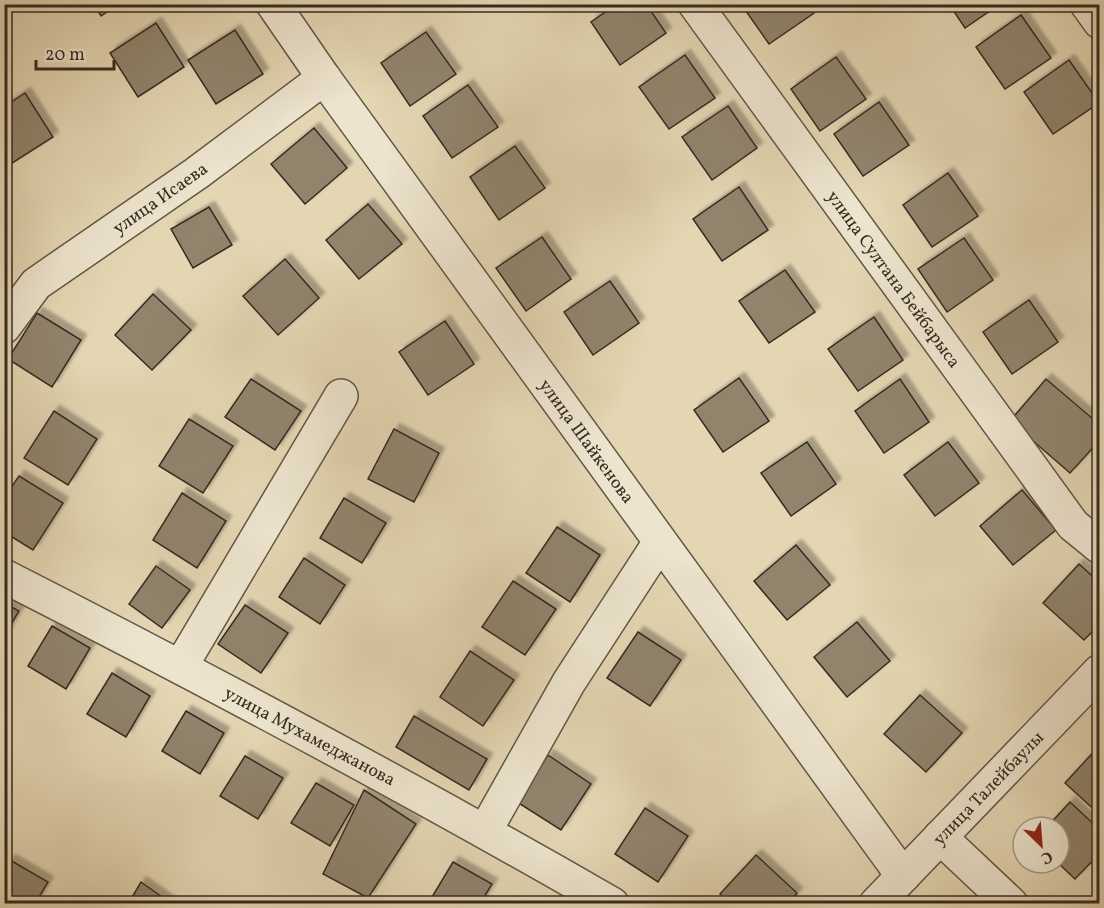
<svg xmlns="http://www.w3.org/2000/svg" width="1104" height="908" viewBox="0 0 1104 908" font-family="Vollkorn,serif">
	<defs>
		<filter id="shadow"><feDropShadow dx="5.5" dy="-5.5" stdDeviation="1.5" flood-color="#0004"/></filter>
	</defs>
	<rect width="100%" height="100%" fill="#e4d6b3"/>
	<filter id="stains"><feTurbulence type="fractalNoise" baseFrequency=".00333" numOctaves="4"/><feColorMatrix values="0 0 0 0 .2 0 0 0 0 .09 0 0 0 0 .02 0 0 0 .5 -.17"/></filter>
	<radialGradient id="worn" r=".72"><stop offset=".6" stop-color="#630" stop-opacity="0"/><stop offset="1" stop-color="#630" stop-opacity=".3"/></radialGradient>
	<g fill="#90846d" stroke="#352c22" stroke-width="1.5" filter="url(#shadow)">
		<path d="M94 4H119L101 16Z"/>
		<path d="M617 4H646L666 33 620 65 591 22Z"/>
		<path d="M741 4H808L814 13 769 44Z"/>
		<path d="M949 4H1000L965 28Z"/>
		<path d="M1021 15 1051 58 1005 89 976 47Z"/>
		<path d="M156 23 184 67 138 97 110 53Z"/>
		<path d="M235 30 263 74 216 104 188 60Z"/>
		<path d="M426 32 456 74 410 106 381 63Z"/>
		<path d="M685 55 715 98 669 129 639 87Z"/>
		<path d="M836 57 866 99 820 131 791 89Z"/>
		<path d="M1069 60 1099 103 1053 134 1024 92Z"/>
		<path d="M468 85 498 127 452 158 423 116Z"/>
		<path d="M25 93 53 137 6 167 4 164V107Z"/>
		<path d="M879 102 909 145 863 176 834 134Z"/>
		<path d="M728 106 757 148 712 180 682 137Z"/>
		<path d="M314 128 347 168 305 204 271 164Z"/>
		<path d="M515 146 545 188 499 220 470 177Z"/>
		<path d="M948 173 978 216 932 247 903 205Z"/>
		<path d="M739 187 768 230 722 261 693 219Z"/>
		<path d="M368 204 402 244 359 279 326 240Z"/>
		<path d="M209 207 232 245 193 268 171 229Z"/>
		<path d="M542 237 571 279 526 311 496 268Z"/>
		<path d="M964 238 993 280 947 312 918 269Z"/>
		<path d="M285 259 319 298 278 335 243 296Z"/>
		<path d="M785 270 815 312 769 343 739 301Z"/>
		<path d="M610 281 639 323 593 355 564 312Z"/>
		<path d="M153 294 191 330 152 370 115 335Z"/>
		<path d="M1029 300 1058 342 1012 374 983 332Z"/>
		<path d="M37 313 81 340 52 387 8 359Z"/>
		<path d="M874 317 903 360 858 391 828 349Z"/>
		<path d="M445 321 474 364 428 395 399 352Z"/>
		<path d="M739 378 769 421 723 452 694 410Z"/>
		<path d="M251 379 301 411 275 450 225 417Z"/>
		<path d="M900 379 929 422 884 453 855 411Z"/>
		<path d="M1046 379 1100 425V440L1070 473 1010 421Z"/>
		<path d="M54 411 97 439 68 485 24 458Z"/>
		<path d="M189 419 233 446 203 493 159 466Z"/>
		<path d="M394 429 439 453 414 502 368 479Z"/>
		<path d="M807 442 836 484 791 516 761 473Z"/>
		<path d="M948 442 979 483 935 516 904 475Z"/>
		<path d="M19 476 63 503 33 550 4 532V498Z"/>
		<path d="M1022 490 1056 530 1013 565 980 526Z"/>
		<path d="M182 493 226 521 197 568 153 540Z"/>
		<path d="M344 498 386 523 362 563 320 538Z"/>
		<path d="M557 527 600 555 570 602 526 573Z"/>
		<path d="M796 545 830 585 787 620 754 581Z"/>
		<path d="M304 558 345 585 320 624 279 597Z"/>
		<path d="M1079 564 1100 583V624L1084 640 1043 603Z"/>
		<path d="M156 566 190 590 162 628 129 604Z"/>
		<path d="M513 581 556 609 525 655 482 627Z"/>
		<path d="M4 603 19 611 4 636Z"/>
		<path d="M245 605 288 633 261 673 218 644Z"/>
		<path d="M857 622 890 661 847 697 814 657Z"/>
		<path d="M52 626 90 648 66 689 28 666Z"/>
		<path d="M638 632 681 660 650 706 607 678Z"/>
		<path d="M470 651 514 680 483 726 440 697Z"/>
		<path d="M112 673 150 696 126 737 87 714Z"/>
		<path d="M920 695 962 733 926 772 884 734Z"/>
		<path d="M186 711 224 733 200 774 162 751Z"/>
		<path d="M414 716 487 759 469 790 396 747Z"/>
		<path d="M1100 745V815L1065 783Z"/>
		<path d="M548 755 591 784 561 830 517 802Z"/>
		<path d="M245 756 283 778 258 819 220 796Z"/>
		<path d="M316 783 354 805 330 846 291 823Z"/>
		<path d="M364 790 416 824 368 898 323 874Z"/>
		<path d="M1070 802 1100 830V853L1075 879 1058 863 1059 827H1047Z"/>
		<path d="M645 808 688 836 658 882 615 854Z"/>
		<path d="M756 855 797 893 788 904H731L720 894Z"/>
		<path d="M10 860 48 882 35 904H4V869Z"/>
		<path d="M453 862 492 884 480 904 429 902Z"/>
		<path d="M141 882 172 904H128Z"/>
		<path d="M1100 891V904H1086Z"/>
	</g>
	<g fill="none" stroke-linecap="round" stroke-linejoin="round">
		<g stroke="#615646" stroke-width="36">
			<g id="minor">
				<path d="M273 4 324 78 903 876"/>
				<path d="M695 4 1073 525 1100 547"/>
				<path d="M1087 4 1100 22"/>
				<path d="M4 327 36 284 197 173 324 78"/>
				<path d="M4 576C210 681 412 789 612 904"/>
				<path d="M181 666 341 396"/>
				<path d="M485 831 569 682 660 542"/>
				<path d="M940 837 1011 904"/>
				<path d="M876 904 1100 671"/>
			</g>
		</g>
		<use href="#minor" stroke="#ede4ce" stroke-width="33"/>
	</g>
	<g text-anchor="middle" stroke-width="5" stroke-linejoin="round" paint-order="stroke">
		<g font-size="18" fill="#352c22" stroke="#ede4ce">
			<text transform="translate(160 198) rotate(-35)" y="6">улица Исаева</text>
			<text transform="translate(894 279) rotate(54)" y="6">улица Султана Бейбарыса</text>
			<text transform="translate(587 441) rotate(54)" y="6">улица Шайкенова</text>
			<text transform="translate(310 736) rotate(28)" y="6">улица Мухамеджанова</text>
			<text transform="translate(988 788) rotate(-46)" y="6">улица Талейбаулы</text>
		</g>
	</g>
	<rect width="1104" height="908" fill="none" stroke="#e4d6b3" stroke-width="24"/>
	<rect x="6" y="6" width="1092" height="896" fill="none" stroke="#352c22" stroke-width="3"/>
	<rect x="12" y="12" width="1080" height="884" fill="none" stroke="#352c22" stroke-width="1.5"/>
	<g transform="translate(1041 845) rotate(155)"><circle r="28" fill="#ede4ce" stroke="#a39a89" stroke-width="1.5"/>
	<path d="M0-4.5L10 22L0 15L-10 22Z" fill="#8f2418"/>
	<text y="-9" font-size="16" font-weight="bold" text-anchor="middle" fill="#352c22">С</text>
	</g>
	<path d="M36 60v9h78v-9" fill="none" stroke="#352c22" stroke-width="3"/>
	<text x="45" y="60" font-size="18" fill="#352c22" stroke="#ede4ce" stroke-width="4.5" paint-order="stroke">20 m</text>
	<rect width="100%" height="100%" filter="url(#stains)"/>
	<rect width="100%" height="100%" fill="url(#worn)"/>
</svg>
